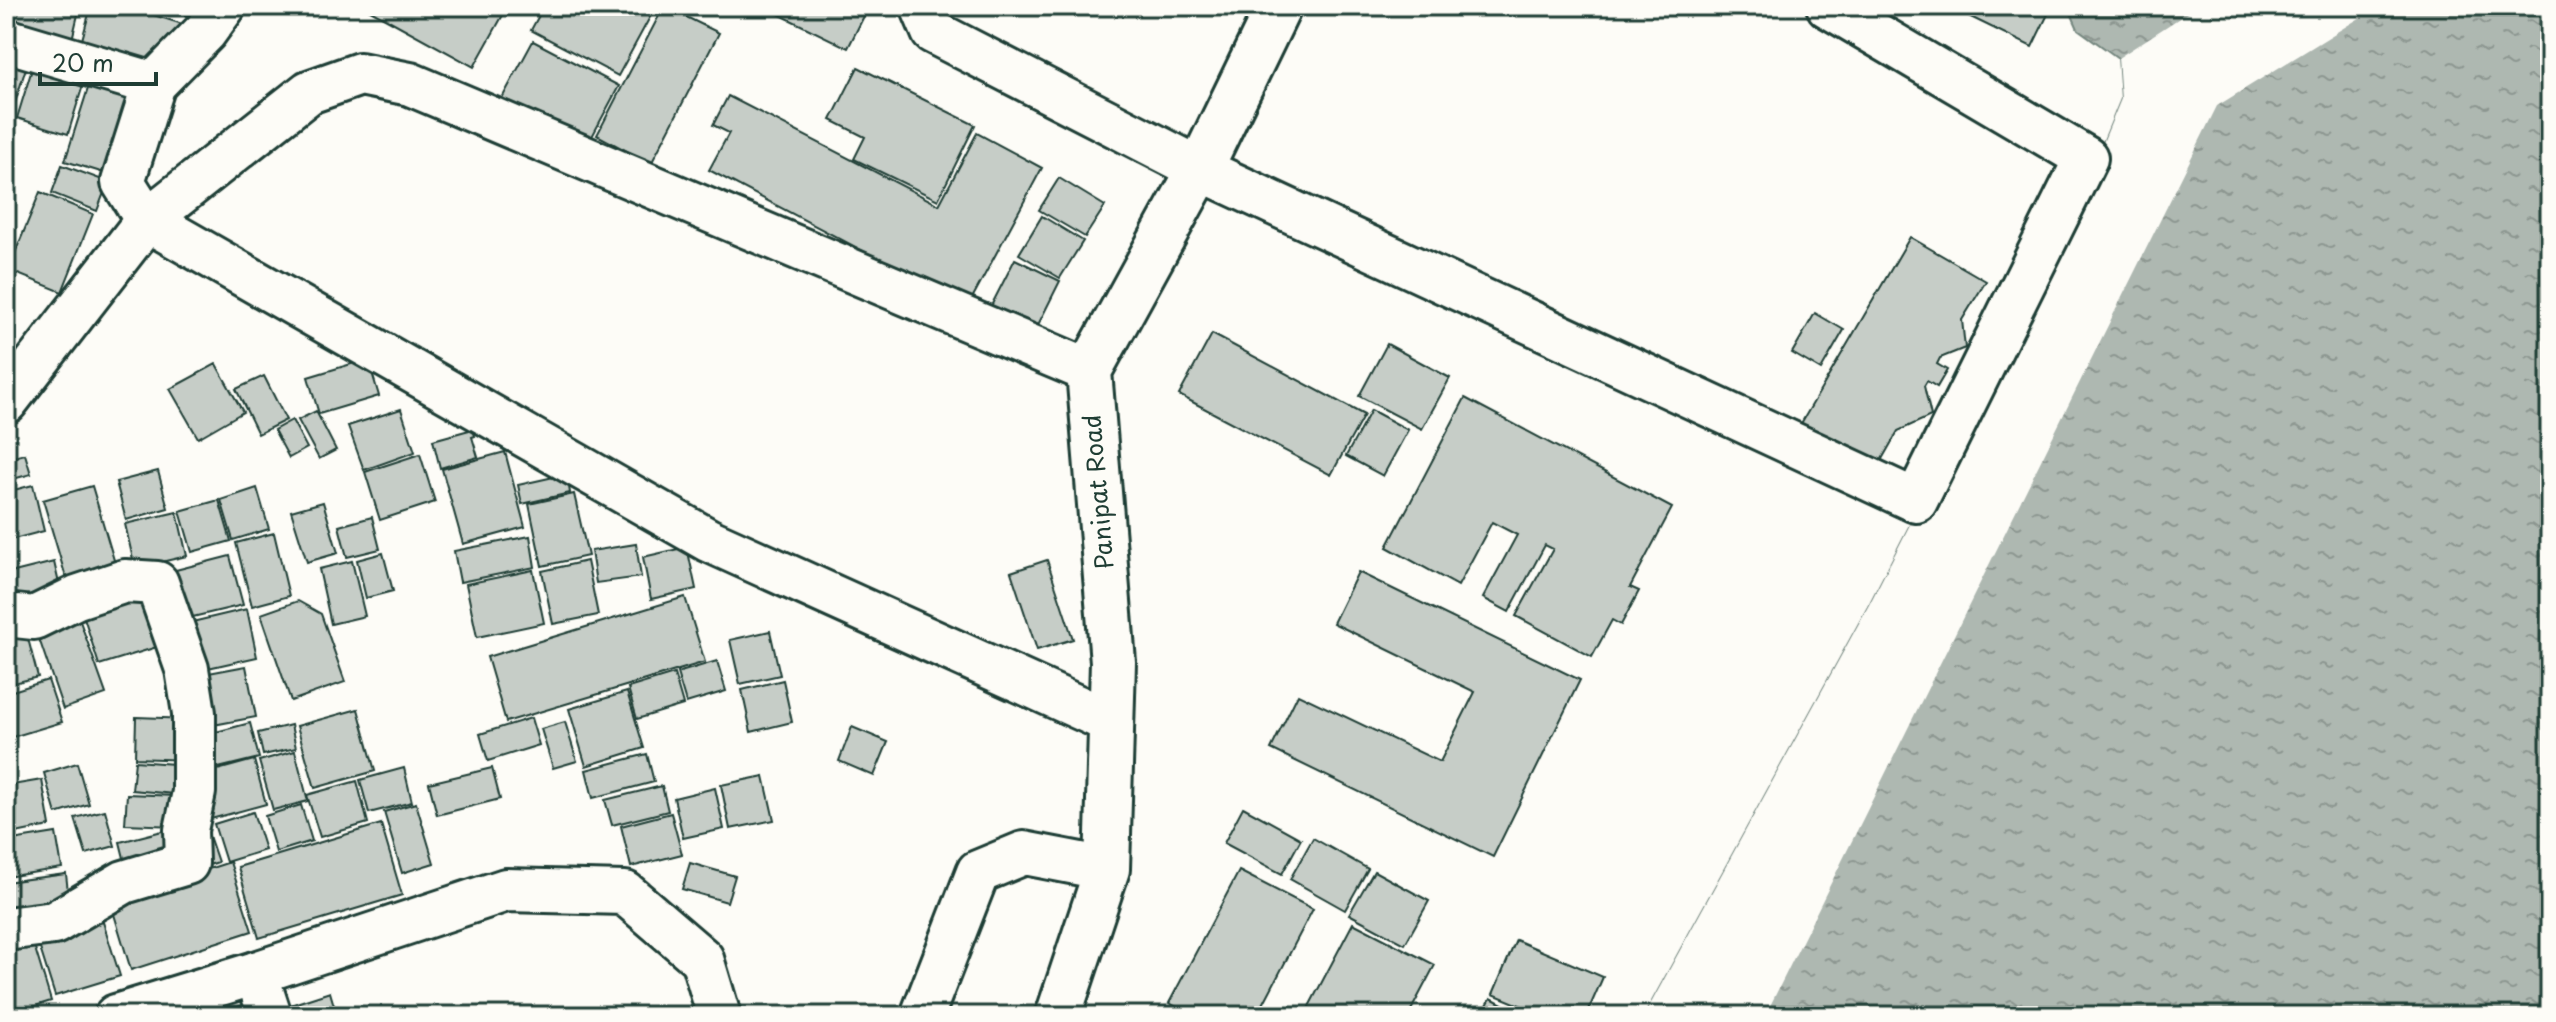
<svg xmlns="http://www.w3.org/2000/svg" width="2556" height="1022" viewBox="0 0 2556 1022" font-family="'Playpen Sans',sans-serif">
	<defs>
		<pattern id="water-ripples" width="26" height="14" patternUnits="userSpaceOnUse" patternTransform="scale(2)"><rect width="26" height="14" fill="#aeb8b1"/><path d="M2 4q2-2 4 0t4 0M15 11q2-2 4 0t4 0" fill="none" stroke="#8d9791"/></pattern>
	</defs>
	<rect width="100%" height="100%" fill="#fdfcf7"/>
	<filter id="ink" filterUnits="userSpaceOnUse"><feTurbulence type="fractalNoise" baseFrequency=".0125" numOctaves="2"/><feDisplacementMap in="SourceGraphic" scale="16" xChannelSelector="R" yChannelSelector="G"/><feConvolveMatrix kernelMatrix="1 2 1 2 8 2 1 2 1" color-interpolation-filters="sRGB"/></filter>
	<g filter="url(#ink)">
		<path fill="url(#water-ripples)" stroke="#75877f" stroke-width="2" d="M2068 6H2550V1016H1644L1870 603 2095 162 2121 99 2118 58 2078 29Z"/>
		<path fill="#fdfcf7" d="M2198 6H2379L2217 106 1765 1016H1644L1870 603 2095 162 2121 99 2118 58Z"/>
		<g fill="#c6cdc7" stroke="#1f3d34" stroke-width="2">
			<path d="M6 6H80L70 48 6 31Z"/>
			<path d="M91 6H125L192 27 153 72 79 51Z"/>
			<path d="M185 6H216L209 24 182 14Z"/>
			<path d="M363 6H508L474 67Z"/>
			<path d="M544 6H656L618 76 531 30Z"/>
			<path d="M664 6 719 33 651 164 597 135Z"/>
			<path d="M762 6H869L848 48Z"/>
			<path d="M1948 6H2052L2032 47Z"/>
			<path d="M533 41 619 86 587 146 501 100Z"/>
			<path d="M6 48 30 55 8 125 6 124Z"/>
			<path d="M36 56 87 72 68 134 17 118Z"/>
			<path d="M858 67 975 125 938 200 854 159 865 137 831 120Z"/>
			<path d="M90 82 140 97 114 176 65 161Z"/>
			<path d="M728 96 939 205 977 133 1042 168 968 306 709 170 729 133 713 125Z"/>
			<path d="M62 165 108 182 97 211 52 193Z"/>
			<path d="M1059 178 1105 206 1085 237 1039 210Z"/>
			<path d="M40 192 93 214 62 292 8 270Z"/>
			<path d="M1042 216 1083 241 1060 278 1019 254Z"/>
			<path d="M1910 237 1986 281 1962 320 1965 348 1940 358 1937 364 1947 370 1937 387 1927 381 1924 386 1931 416 1898 431 1873 475 1796 432Z"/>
			<path d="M1015 259 1060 281 1035 331 990 308Z"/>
			<path d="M1815 313 1844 330 1821 370 1792 353Z"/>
			<path d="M1212 334 1364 415 1331 475 1179 395Z"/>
			<path d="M1387 344 1450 378 1422 429 1359 396Z"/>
			<path d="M368 359 379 396 319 414 308 377Z"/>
			<path d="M216 364 243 412 198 438 170 389Z"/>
			<path d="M264 376 286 420 258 434 236 389Z"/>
			<path d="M1465 398 1672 508 1630 587 1639 591 1621 625 1612 620 1592 657 1516 616 1553 549 1545 545 1509 612 1483 598 1517 535 1492 522 1458 586 1387 547Z"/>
			<path d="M401 409 415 452 364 470 348 426Z"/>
			<path d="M1371 410 1408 430 1383 476 1346 456Z"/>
			<path d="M316 411 336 450 319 459 298 420Z"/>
			<path d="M292 420 307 448 289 458 274 430Z"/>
			<path d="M473 429 475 436 472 437 478 457 440 468 433 440Z"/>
			<path d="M505 452 525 527 463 544 442 469Z"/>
			<path d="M25 454 31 474 6 481V459Z"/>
			<path d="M420 454 435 502 380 520 365 472Z"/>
			<path d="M158 471 168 508 126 520 116 482Z"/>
			<path d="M567 474 570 493 522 504 518 485Z"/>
			<path d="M33 485 44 531 6 541V492Z"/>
			<path d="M92 486 119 577 70 591 43 500Z"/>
			<path d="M257 488 269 529 233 540 221 500Z"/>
			<path d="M574 494 588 556 542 566 529 504Z"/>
			<path d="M219 500 231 541 192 552 180 511Z"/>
			<path d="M323 502 338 553 307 562 291 511Z"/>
			<path d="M177 512 187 556 135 568 125 524Z"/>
			<path d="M372 517 380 549 347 557 339 526Z"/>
			<path d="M274 533 289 596 252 606 236 543Z"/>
			<path d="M530 536 535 567 460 582 454 551Z"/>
			<path d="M636 544 641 577 596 583 591 551Z"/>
			<path d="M687 547 696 589 651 599 643 557Z"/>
			<path d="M383 553 393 591 366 598 357 560Z"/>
			<path d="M230 556 243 605 180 620 168 572Z"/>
			<path d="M1047 560 1073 639 1037 650 1011 572Z"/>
			<path d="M352 561 365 616 331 624 319 569Z"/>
			<path d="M587 561 598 615 553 624 542 571Z"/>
			<path d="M54 562 63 601 13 613 6 574Z"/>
			<path d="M533 570 544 623 477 637 466 584Z"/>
			<path d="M1358 572 1580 680 1493 857 1271 749 1298 694 1440 762 1475 692 1333 623Z"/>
			<path d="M157 591 173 642 99 665 83 614Z"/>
			<path d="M685 597 705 662 506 722 487 657Z"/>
			<path d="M298 601 321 614 345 682 291 701 261 614Z"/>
			<path d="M247 609 257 657 199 670 188 623Z"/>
			<path d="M76 610 106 694 63 709 34 624Z"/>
			<path d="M25 627 38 677 6 685V632Z"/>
			<path d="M770 631 780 675 740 684 730 640Z"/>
			<path d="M717 661 726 691 686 703 677 673Z"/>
			<path d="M246 666 256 717 208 726 198 675Z"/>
			<path d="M674 674 683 705 637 719 628 688Z"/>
			<path d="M48 680 62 722 6 739V693Z"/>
			<path d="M783 680 792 722 751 732 742 690Z"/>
			<path d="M627 692 644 748 586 766 569 709Z"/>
			<path d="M358 709 375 771 315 788 297 726Z"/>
			<path d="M136 717 189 719 188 760 135 758Z"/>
			<path d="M531 718 539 745 488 761 480 734Z"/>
			<path d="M565 722 577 761 553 768 541 729Z"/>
			<path d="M250 723 259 758 206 771 197 737Z"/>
			<path d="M291 725 296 748 263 755 258 733Z"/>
			<path d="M852 727 888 742 874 776 839 761Z"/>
			<path d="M295 751 308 801 273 810 259 761Z"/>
			<path d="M647 754 654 782 593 798 586 770Z"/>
			<path d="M254 760 266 804 211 819 199 775Z"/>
			<path d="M135 761 187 765 185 795 132 790Z"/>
			<path d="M77 763 89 804 56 814 44 773Z"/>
			<path d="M404 768 412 802 369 813 360 780Z"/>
			<path d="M492 768 500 799 437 815 429 783Z"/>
			<path d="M764 776 774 820 730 829 721 785Z"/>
			<path d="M42 780 50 826 6 835V786Z"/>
			<path d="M357 781 368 823 320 837 307 795Z"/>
			<path d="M662 786 668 811 612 825 605 800Z"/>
			<path d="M715 788 724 829 683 838 674 798Z"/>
			<path d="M127 794 177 796 176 826 125 824Z"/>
			<path d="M416 803 434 863 402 873 384 812Z"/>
			<path d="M301 805 312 841 276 852 265 816Z"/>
			<path d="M1243 807 1301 839 1282 874 1224 843Z"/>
			<path d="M105 810 115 846 86 854 75 818Z"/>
			<path d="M253 812 265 850 226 862 214 824Z"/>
			<path d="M671 813 682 854 631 867 621 826Z"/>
			<path d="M381 824 402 895 259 938 238 867Z"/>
			<path d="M206 827 218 862 203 867Z"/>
			<path d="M170 829 179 860 128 874 120 842Z"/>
			<path d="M56 833 62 868 6 877V841Z"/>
			<path d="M1313 838 1368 869 1345 910 1290 879Z"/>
			<path d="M230 862 252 931 131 970 110 901Z"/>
			<path d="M690 863 735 876 727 902 682 889Z"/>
			<path d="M1239 871 1313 909 1257 1016H1193L1169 1003Z"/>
			<path d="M1374 871 1429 901 1405 944 1349 914Z"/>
			<path d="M66 874 70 910 6 919V882Z"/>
			<path d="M103 922 120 976 55 996 38 942Z"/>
			<path d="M1353 923 1435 965 1408 1016H1304Z"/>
			<path d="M30 932 51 1001 16 1012 6 981V940Z"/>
			<path d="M1516 940 1603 977 1586 1016H1546L1493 994Z"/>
			<path d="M330 992 337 1016H287L284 1007Z"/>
			<path d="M1491 998 1525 1016H1481Z"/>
			<path d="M252 1002 256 1016H211Z"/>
		</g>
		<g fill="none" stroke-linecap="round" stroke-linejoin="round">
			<g stroke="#1f3d34" stroke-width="48">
				<g id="minor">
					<path d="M224 6 205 32 154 84 123 182 147 220 708 540 1111 722"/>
					<path d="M922 6 933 32 1200 169 1916 501 2086 158 1828 6"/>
					<path d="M6 40 154 84"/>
					<path d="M6 402 147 220 309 92 360 74 410 84 1089 371"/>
					<path d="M6 615 34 618 77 597 125 581 157 583 187 669 194 713V792L186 830 187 863 124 882 54 923 6 929"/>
					<path d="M256 973 270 1016"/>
					<path d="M116 1016 256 973 506 890 625 893 702 959 719 1016"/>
					<path d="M922 1016 978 872 1024 853 1107 869"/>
				</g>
			</g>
			<g stroke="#1f3d34" stroke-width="50">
				<path id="tertiary" d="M1058 1016 1107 869 1113 662 1089 371 1200 169 1279 6"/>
			</g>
			<use href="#minor" stroke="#fdfcf7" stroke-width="42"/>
			<use href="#tertiary" stroke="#fdfcf7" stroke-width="44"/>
		</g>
	</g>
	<g text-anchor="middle" stroke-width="8" stroke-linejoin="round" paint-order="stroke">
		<g font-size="24" fill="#1f3d34" stroke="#fdfcf7">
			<text transform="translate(1099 492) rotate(-95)" y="8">Panipat Road</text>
		</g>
	</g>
	<rect width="2556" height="1022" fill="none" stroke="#fdfcf7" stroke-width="32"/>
	<rect x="16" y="16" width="2524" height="990" fill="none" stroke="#1f3d34" stroke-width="3" filter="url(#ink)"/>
	<path d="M40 72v12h116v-12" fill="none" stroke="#1f3d34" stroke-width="4"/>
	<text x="52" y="72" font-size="24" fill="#1f3d34" stroke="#fdfcf7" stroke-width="6" paint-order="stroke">20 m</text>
</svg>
